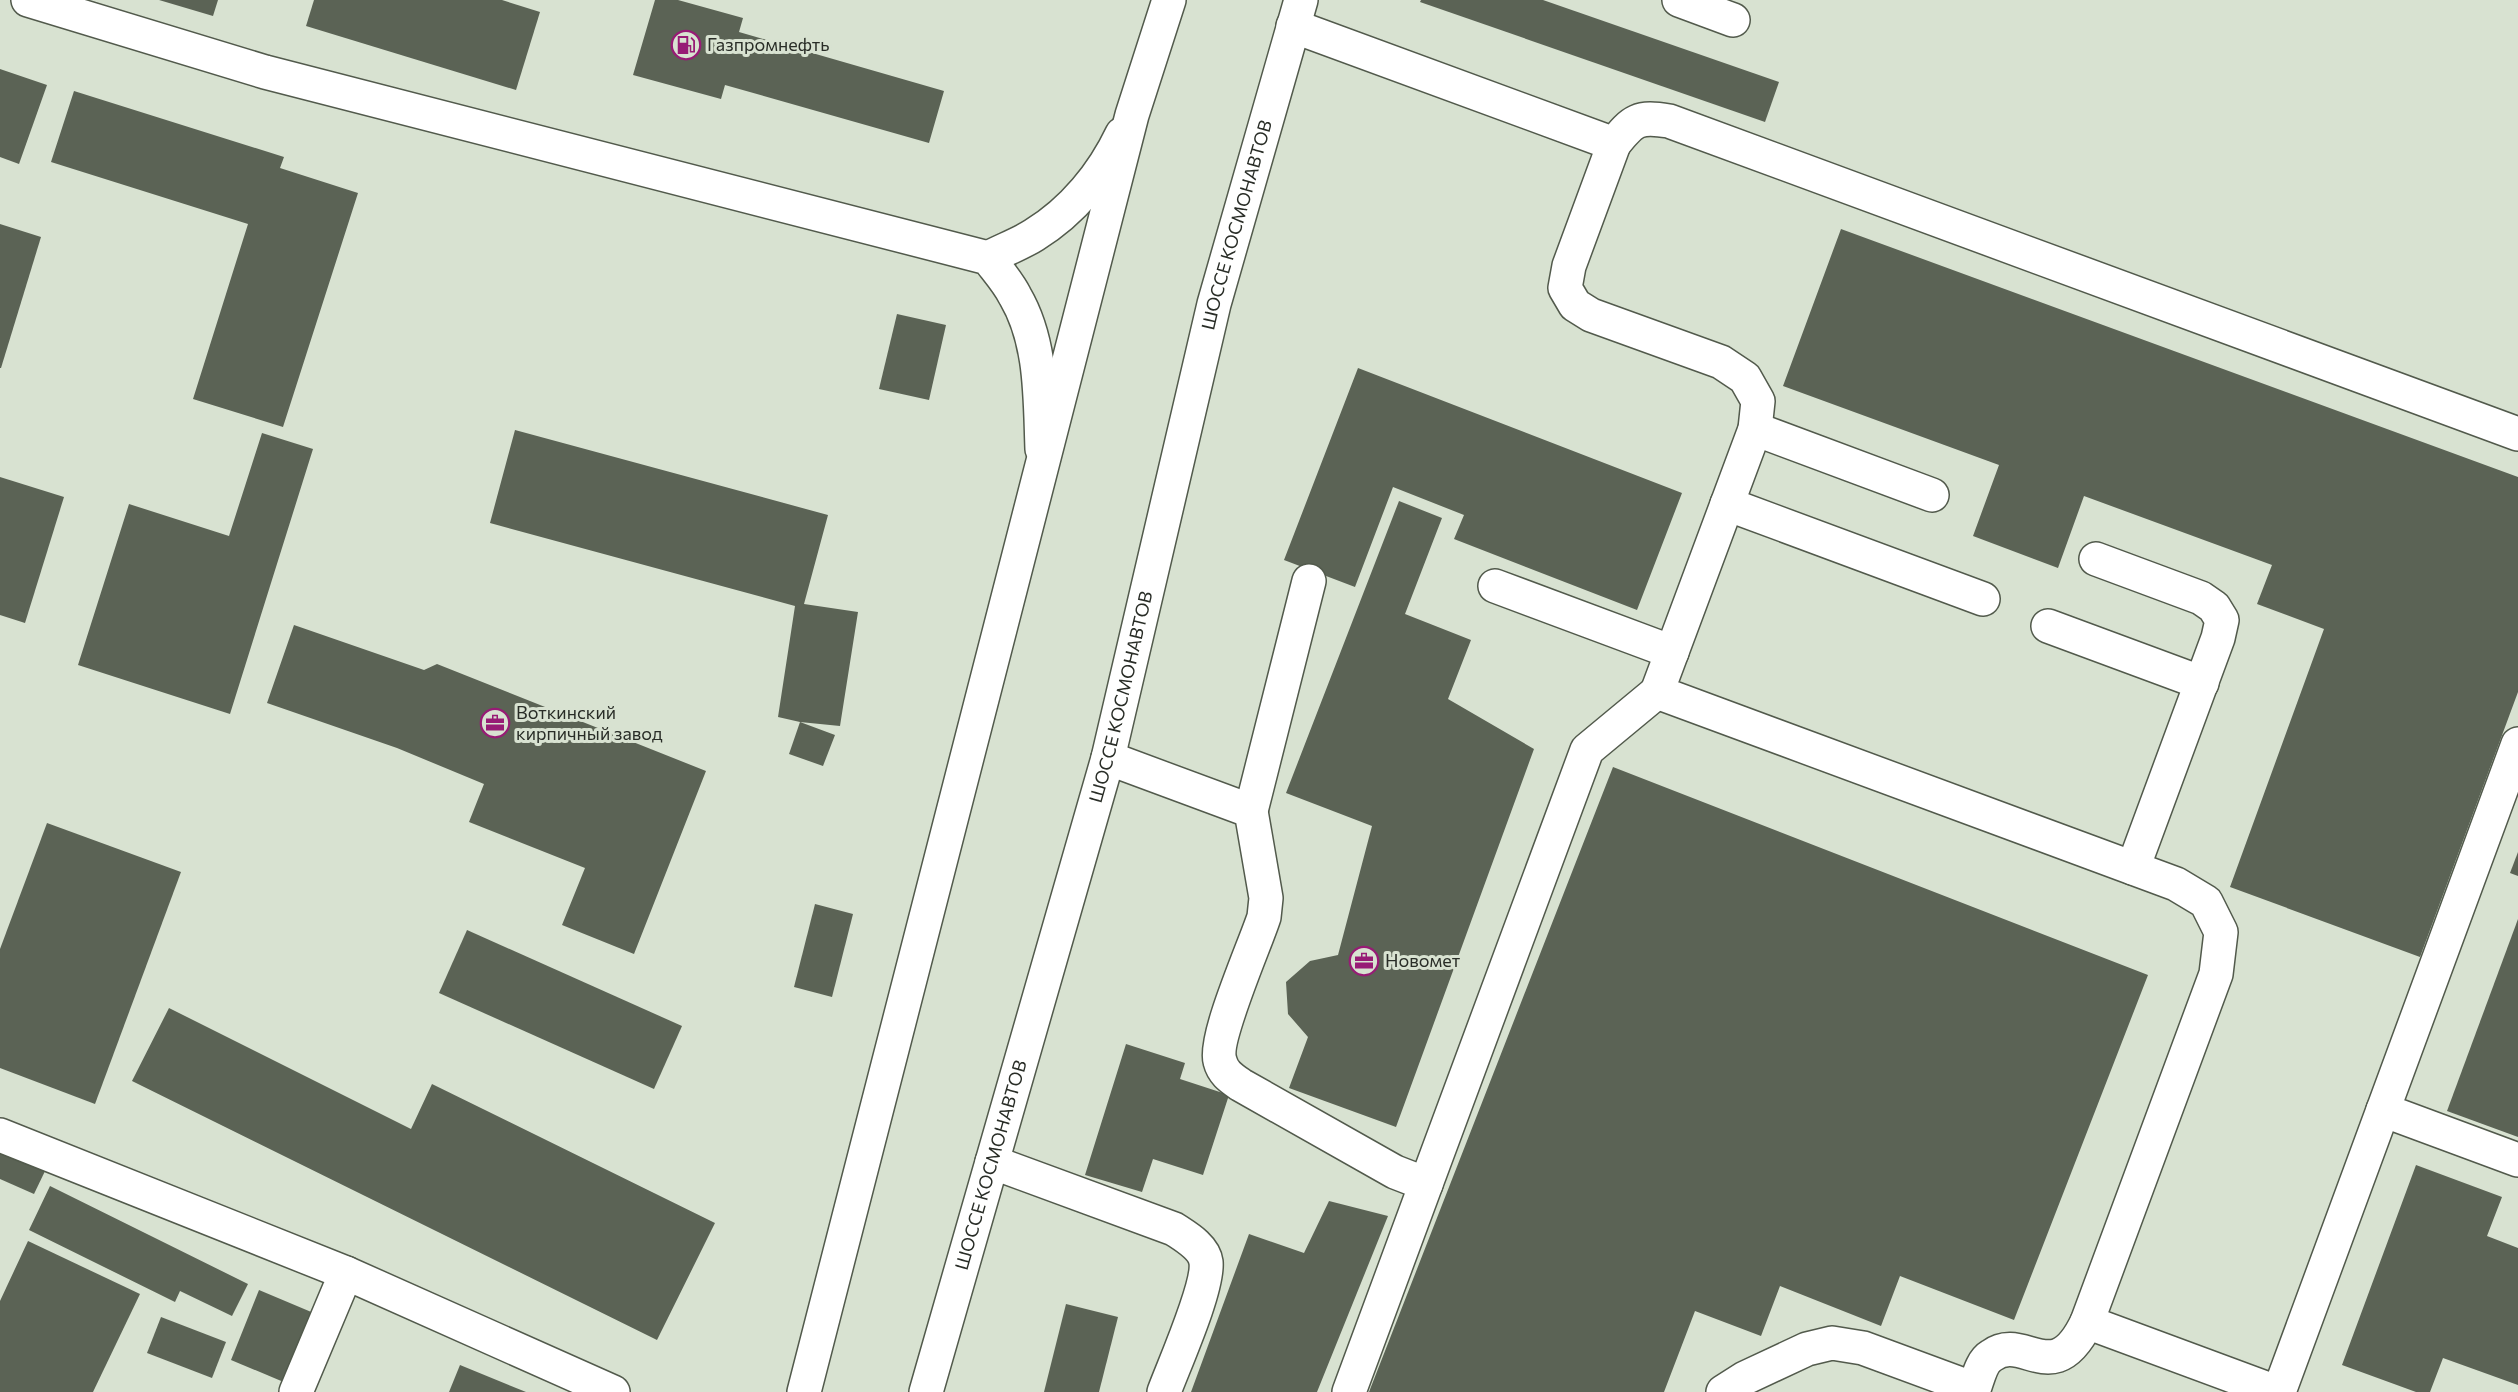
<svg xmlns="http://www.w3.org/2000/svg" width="2518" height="1392" viewBox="0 0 2518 1392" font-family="Commissioner,sans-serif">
	<rect width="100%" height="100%" fill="#d8e2d1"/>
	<g fill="#5b6355">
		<path d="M159 0H218L213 16Z"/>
		<path d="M314 0H502L540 12 516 90 306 26Z"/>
		<path d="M655 0H678L743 18 739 32 944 91 929 143 725 85 721 99 633 75Z"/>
		<path d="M1421 0H1543L1779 82 1765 122 1420 2Z"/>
		<path d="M0 69 47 85 19 164 0 157Z"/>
		<path d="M74 91 284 157 280 168 358 193 283 427 193 399 248 224 51 162Z"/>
		<path d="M0 224 41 237 1 368H0Z"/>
		<path d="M1841 229 2518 477V692L2420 957 2230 887 2324 629 2257 604 2272 565 2084 496 2058 568 1973 536 1999 465 1783 386Z"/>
		<path d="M897 314 946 325 929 400 879 389Z"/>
		<path d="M1358 368 1682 493 1637 610 1454 539 1464 515 1393 487 1355 587 1284 560Z"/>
		<path d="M515 430 828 515 804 604 858 612 840 726 800 722 835 735 823 766 789 754 800 722 778 717 795 606 490 523Z"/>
		<path d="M262 433 313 449 230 714 78 665 129 504 229 536Z"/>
		<path d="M0 477 64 497 25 623 0 615Z"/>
		<path d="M1399 501 1442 518 1405 614 1471 640 1448 699 1534 749 1396 1127 1289 1088 1308 1037 1288 1014 1286 982 1310 961 1338 955 1372 826 1286 793Z"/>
		<path d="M294 625 424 670 437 664 706 771 634 954 562 925 585 868 469 822 484 784 397 748 267 703Z"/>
		<path d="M1613 767 2148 975 2014 1320 1900 1276 1881 1326 1780 1286 1761 1336 1695 1311 1664 1392H1369Z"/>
		<path d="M47 823 181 872 95 1104 0 1068V949Z"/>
		<path d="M2518 852V876L2510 873Z"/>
		<path d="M815 904 853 914 832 997 794 987Z"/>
		<path d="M2518 919V1137L2447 1111Z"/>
		<path d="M467 930 682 1026 654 1089 439 993Z"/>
		<path d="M169 1008 411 1129 432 1084 715 1223 657 1340 132 1081Z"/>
		<path d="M1126 1044 1185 1063 1180 1079 1229 1095 1203 1175 1153 1159 1142 1192 1085 1175Z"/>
		<path d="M0 1149 46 1169 34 1194 0 1179Z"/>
		<path d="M2416 1165 2502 1197 2487 1236 2518 1248V1385L2443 1358 2430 1392H2416L2342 1365Z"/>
		<path d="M50 1186 248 1284 232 1316 180 1291 175 1302 29 1230Z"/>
		<path d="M1329 1201 1388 1216 1317 1392H1191L1249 1234 1304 1253Z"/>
		<path d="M28 1241 140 1294 93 1392H0V1301Z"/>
		<path d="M259 1290 316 1314 286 1383 231 1360Z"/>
		<path d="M1066 1304 1118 1317 1099 1392H1044Z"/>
		<path d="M161 1317 226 1342 212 1378 147 1353Z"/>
		<path d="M460 1365 526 1392H449Z"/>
	</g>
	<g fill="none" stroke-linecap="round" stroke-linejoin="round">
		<g stroke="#525a4c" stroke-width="36">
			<g id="minor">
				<path d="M28 0 265 72 988 258C997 270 1008 282 1015 296 1042 342 1040 397 1042 449"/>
				<path d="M1679 0 1733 20"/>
				<path d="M1293 26 1614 144C1633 120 1638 116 1669 121L2518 434"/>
				<path d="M1614 144 1569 266 1565 288 1575 305 1591 315 1721 362 1745 378 1758 401 1755 429 1657 692 2176 884 2206 902 2221 932 2216 974 2087 1322 2276 1392"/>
				<path d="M988 258C1003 250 1020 244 1034 235 1073 211 1103 174 1122 134"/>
				<path d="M1755 429 1932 495"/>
				<path d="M1727 504 1983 599"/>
				<path d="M2096 559 2201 598 2214 607 2222 620 2218 638 2133 868"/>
				<path d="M1495 586 1672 652"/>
				<path d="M2048 626 2202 683"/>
				<path d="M1108 758 1251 811 1266 898 1264 917C1255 945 1213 1039 1220 1061 1223 1073 1231 1078 1241 1085L1395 1172 1426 1184 1349 1392"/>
				<path d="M1251 811 1309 581"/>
				<path d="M2383 1110 2518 1160"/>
				<path d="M0 1135 346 1273 296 1392"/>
				<path d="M992 1162 1174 1229C1186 1237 1204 1247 1206 1262 1209 1287 1174 1365 1164 1392"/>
				<path d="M1426 1184 1587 750 1657 692"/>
				<path d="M346 1273 613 1392"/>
				<path d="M1723 1392 1745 1378 1807 1349 1832 1343 1863 1348 1974 1389C1978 1379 1981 1362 1991 1356 2024 1331 2053 1392 2087 1322"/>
				<path d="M2279 1392 2518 744"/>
			</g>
		</g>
		<g stroke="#525a4c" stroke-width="36">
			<g id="major">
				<path d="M804 1392 1132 115 1169 0"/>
				<path id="s1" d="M926 1392 1108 758 1214 304 1301 0"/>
			</g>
		</g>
		<use href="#minor" stroke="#fff" stroke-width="33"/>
		<use href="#major" stroke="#fff" stroke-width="33"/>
	</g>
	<defs>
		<g id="fuel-ring" transform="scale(1.5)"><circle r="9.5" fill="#d8e2d1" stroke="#971b75" stroke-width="1.5"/><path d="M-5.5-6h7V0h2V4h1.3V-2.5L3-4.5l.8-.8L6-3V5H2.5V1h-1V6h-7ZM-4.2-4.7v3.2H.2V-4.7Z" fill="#971b75"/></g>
		<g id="office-ring" transform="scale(1.5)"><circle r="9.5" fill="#d8e2d1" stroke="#971b75" stroke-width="1.5"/><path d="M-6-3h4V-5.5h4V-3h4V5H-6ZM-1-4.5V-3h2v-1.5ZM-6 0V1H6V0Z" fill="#971b75"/></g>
	</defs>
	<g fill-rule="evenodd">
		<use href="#fuel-ring" x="686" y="45"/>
		<use href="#office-ring" x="495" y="723"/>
		<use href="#office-ring" x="1364" y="961"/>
	</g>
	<g text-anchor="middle" stroke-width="6" stroke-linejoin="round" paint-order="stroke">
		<g font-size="18" fill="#292d27" stroke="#d8e2d1" text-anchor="start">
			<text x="707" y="51">Газпромнефть</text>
			<text x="516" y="719">Воткинский<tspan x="516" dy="21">кирпичный завод</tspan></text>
			<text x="1385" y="967">Новомет</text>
		</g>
		<g font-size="18" fill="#292d27" stroke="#d8e2d1">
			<text dy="6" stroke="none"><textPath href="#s1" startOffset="1208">ШОССЕ КОСМОНАВТОВ</textPath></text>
			<text dy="6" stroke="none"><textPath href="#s1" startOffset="722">ШОССЕ КОСМОНАВТОВ</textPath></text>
			<text dy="6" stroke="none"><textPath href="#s1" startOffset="236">ШОССЕ КОСМОНАВТОВ</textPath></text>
		</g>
	</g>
</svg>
